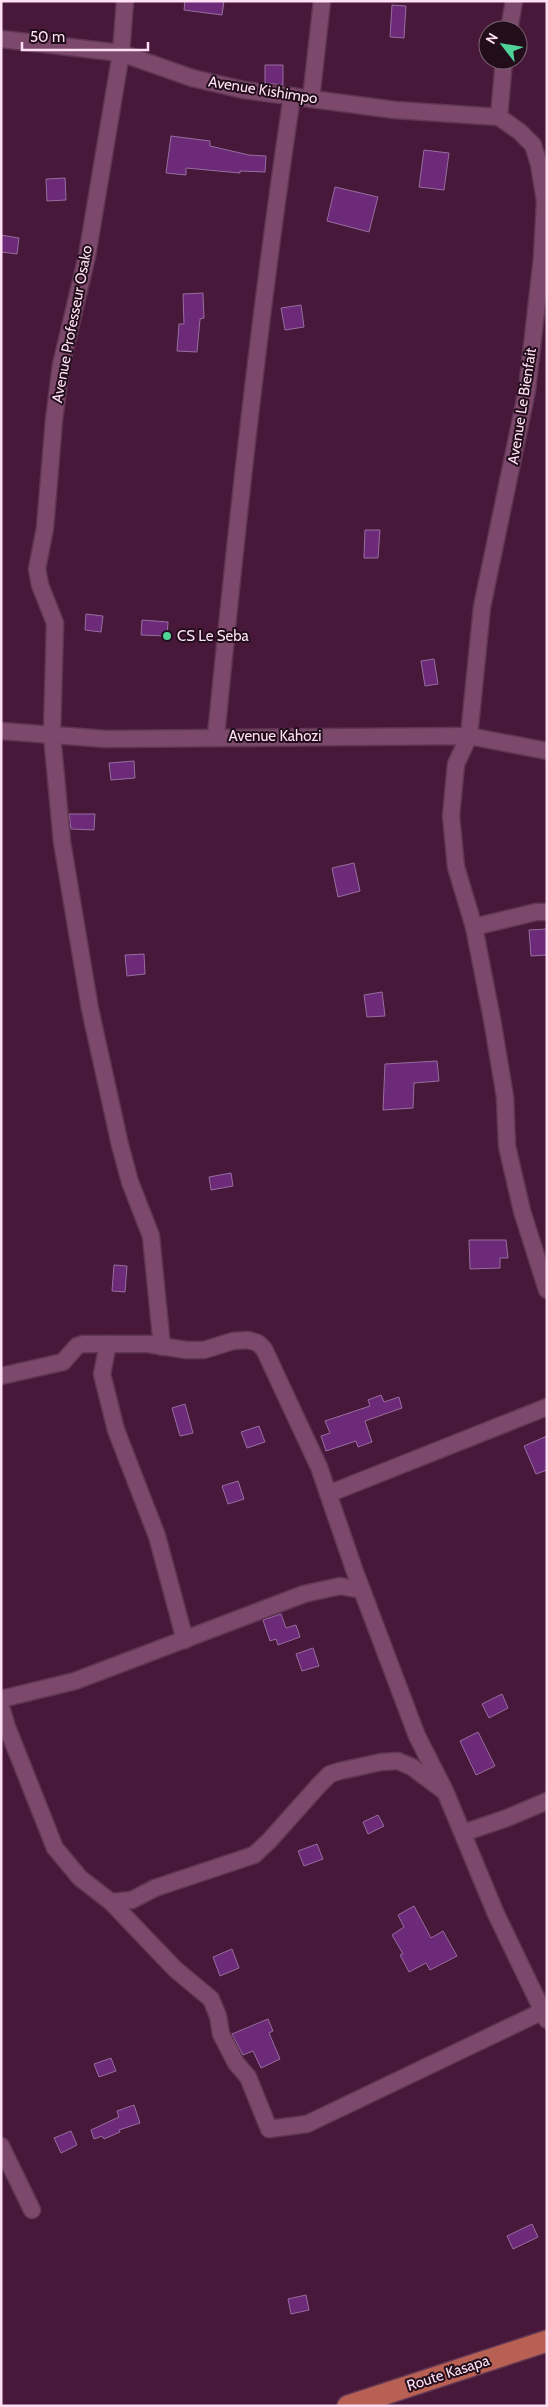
<svg xmlns="http://www.w3.org/2000/svg" width="548" height="2407" viewBox="0 0 548 2407" font-family="Cabin,sans-serif">
	<rect width="100%" height="100%" fill="#48183a"/>
	<g fill="#6c2a79" stroke="#966e9e">
		<path d="M185 1H224L222 15 184 10Z"/>
		<path d="M392 5 406 6 404 38 390 37Z"/>
		<path d="M265 65H283V85L265 83Z"/>
		<path d="M171 136 210 141V146L249 155 266 156 265 172 240 171V173L186 168V175L166 173Z"/>
		<path d="M424 150 449 153 444 190 419 187Z"/>
		<path d="M65 178 66 200 47 201 46 179Z"/>
		<path d="M335 187 378 197 369 232 327 221Z"/>
		<path d="M1 235 19 238 17 254 1 252Z"/>
		<path d="M203 293 204 318 200 319 197 352 177 351 179 324H184L183 294Z"/>
		<path d="M301 305 304 327 285 330 281 308Z"/>
		<path d="M365 530H380L378 558H364Z"/>
		<path d="M86 614 103 616 101 632 85 630Z"/>
		<path d="M142 620 168 622 167 636 141 635Z"/>
		<path d="M434 659 438 684 425 686 421 661Z"/>
		<path d="M134 761 135 778 111 780 109 763Z"/>
		<path d="M69 814H95L94 830 71 829Z"/>
		<path d="M354 863 360 891 338 897 332 868Z"/>
		<path d="M547 929V955L531 956 529 930Z"/>
		<path d="M144 954 145 974 127 976 125 955Z"/>
		<path d="M382 992 385 1016 367 1017 364 995Z"/>
		<path d="M437 1061 439 1081 414 1083 413 1108 383 1110 385 1064Z"/>
		<path d="M231 1173 233 1186 211 1190 209 1177Z"/>
		<path d="M469 1240H506L508 1258H500V1268L470 1269Z"/>
		<path d="M114 1265 127 1266 125 1292 112 1291Z"/>
		<path d="M381 1395 384 1402 399 1397 402 1408 365 1421 372 1442 358 1447 356 1441 326 1451 321 1436 330 1433 325 1421 370 1406 368 1400Z"/>
		<path d="M185 1404 193 1433 180 1436 172 1408Z"/>
		<path d="M259 1426 265 1442 247 1448 241 1432Z"/>
		<path d="M547 1436V1470L536 1474 524 1446Z"/>
		<path d="M238 1481 244 1499 228 1504 222 1486Z"/>
		<path d="M281 1614 286 1628 296 1625 300 1637 278 1645 276 1639 270 1641 263 1620Z"/>
		<path d="M313 1648 319 1666 302 1671 296 1654Z"/>
		<path d="M502 1694 508 1708 489 1718 482 1704Z"/>
		<path d="M478 1732 495 1766 476 1775 460 1741Z"/>
		<path d="M378 1815 384 1826 368 1834 363 1822Z"/>
		<path d="M317 1844 323 1859 304 1866 298 1851Z"/>
		<path d="M414 1906 431 1938 443 1931 457 1956 430 1970 426 1963 409 1972 400 1955 403 1954 392 1935 404 1927 398 1915Z"/>
		<path d="M232 1949 239 1968 220 1976 213 1957Z"/>
		<path d="M268 2019 273 2031 269 2033 280 2059 261 2068 253 2051 243 2055 232 2034Z"/>
		<path d="M111 2058 116 2071 99 2077 94 2064Z"/>
		<path d="M134 2105 140 2123 119 2130 120 2132 104 2139 102 2136 94 2139 91 2130 119 2117 117 2111Z"/>
		<path d="M71 2131 77 2145 61 2153 54 2138Z"/>
		<path d="M532 2224 538 2237 513 2249 507 2236Z"/>
		<path d="M306 2295 309 2310 291 2314 288 2299Z"/>
	</g>
	<g fill="none" stroke-linecap="round" stroke-linejoin="round">
		<g stroke="#5f3653" stroke-width="19">
			<g id="minor">
				<path d="M125 1 121 53 87 256 61 365 54 420 45 528 37 569 40 585 55 623 52 735 62 842 90 1009 120 1145 130 1182 151 1236 162 1347"/>
				<path d="M509 30 514 1"/>
				<path d="M1 39 121 53 192 78 244 90 395 110 499 117"/>
				<path d="M504 60 499 117 520 132 533 145 539 164 545 201 542 258 527 390 482 607 469 736 456 764 451 816 456 867 474 927 492 1019 505 1097 507 1146 522 1211 547 1290"/>
				<path d="M311 99 322 1"/>
				<path d="M1 731 106 739 469 736 547 751"/>
				<path d="M216 736C237 523 260 309 292 96"/>
				<path d="M474 927 536 912H547"/>
				<path d="M108 1344 102 1374 116 1430 157 1536 185 1640"/>
				<path d="M1 1376 63 1362 77 1346 83 1344H148L186 1350H204L233 1341 248 1340 258 1343 264 1349 319 1467 354 1569 417 1736 445 1791 496 1914 547 2020"/>
				<path d="M328 1494 547 1407"/>
				<path d="M1 1699 75 1681 304 1594 340 1586 362 1590"/>
				<path d="M1 1707 7 1727 55 1848 80 1878 111 1902 175 1969 211 1999 218 2016 221 2034 236 2063 248 2077 269 2129 307 2124 543 2011"/>
				<path d="M463 1833 507 1818 547 1801"/>
				<path d="M111 1902 132 1900 155 1888 254 1855 269 1841 319 1785 330 1774 340 1771 381 1762 398 1761 412 1767 444 1791"/>
				<path d="M1 2146 32 2210"/>
			</g>
		</g>
		<g stroke="#5f3653" stroke-width="24">
			<path id="major" d="M348 2406 547 2341"/>
		</g>
		<use href="#minor" stroke="#7c486b" stroke-width="16"/>
		<use href="#major" stroke="#b96055" stroke-width="21"/>
	</g>
	<circle fill="#50d398" stroke="#220d1b" stroke-width="2" cx="167" cy="636" r="5"/>
	<g text-anchor="middle" stroke-width="4" stroke-linejoin="round" paint-order="stroke">
		<g font-size="15" fill="#ffdff3" stroke="#220d1b">
			<text transform="translate(263 90) rotate(9)" y="5">Avenue Kishimpo</text>
			<text transform="translate(72 324) rotate(-79)" y="5">Avenue Professeur Osako</text>
			<text transform="translate(522 406) rotate(-81)" y="5">Avenue Le Bienfait</text>
			<text x="275" y="741">Avenue Kahozi</text>
			<text transform="translate(448 2373) rotate(-18)" y="5">Route Kasapa</text>
		</g>
		<g font-size="15" fill="#ffdff3" stroke="#220d1b" text-anchor="start">
			<text x="177" y="641">CS Le Seba</text>
		</g>
	</g>
	<rect width="548" height="2407" fill="none" stroke="#ffdff3" stroke-width="5"/>
	<g transform="translate(503 45) rotate(301)"><circle r="24" fill="#220d1b" stroke="#7a6171"/>
	<path d="M0-4L9 19L0 12L-9 19Z" fill="#50d398"/>
	<text y="-8" font-size="14" font-weight="bold" text-anchor="middle" fill="#ffdff3">N</text>
	</g>
	<path d="M22 42v8h126v-8" fill="none" stroke="#ffdff3" stroke-width="2.5"/>
	<text x="30" y="42" font-size="15" fill="#ffdff3" stroke="#220d1b" stroke-width="4" paint-order="stroke">50 m</text>
</svg>
